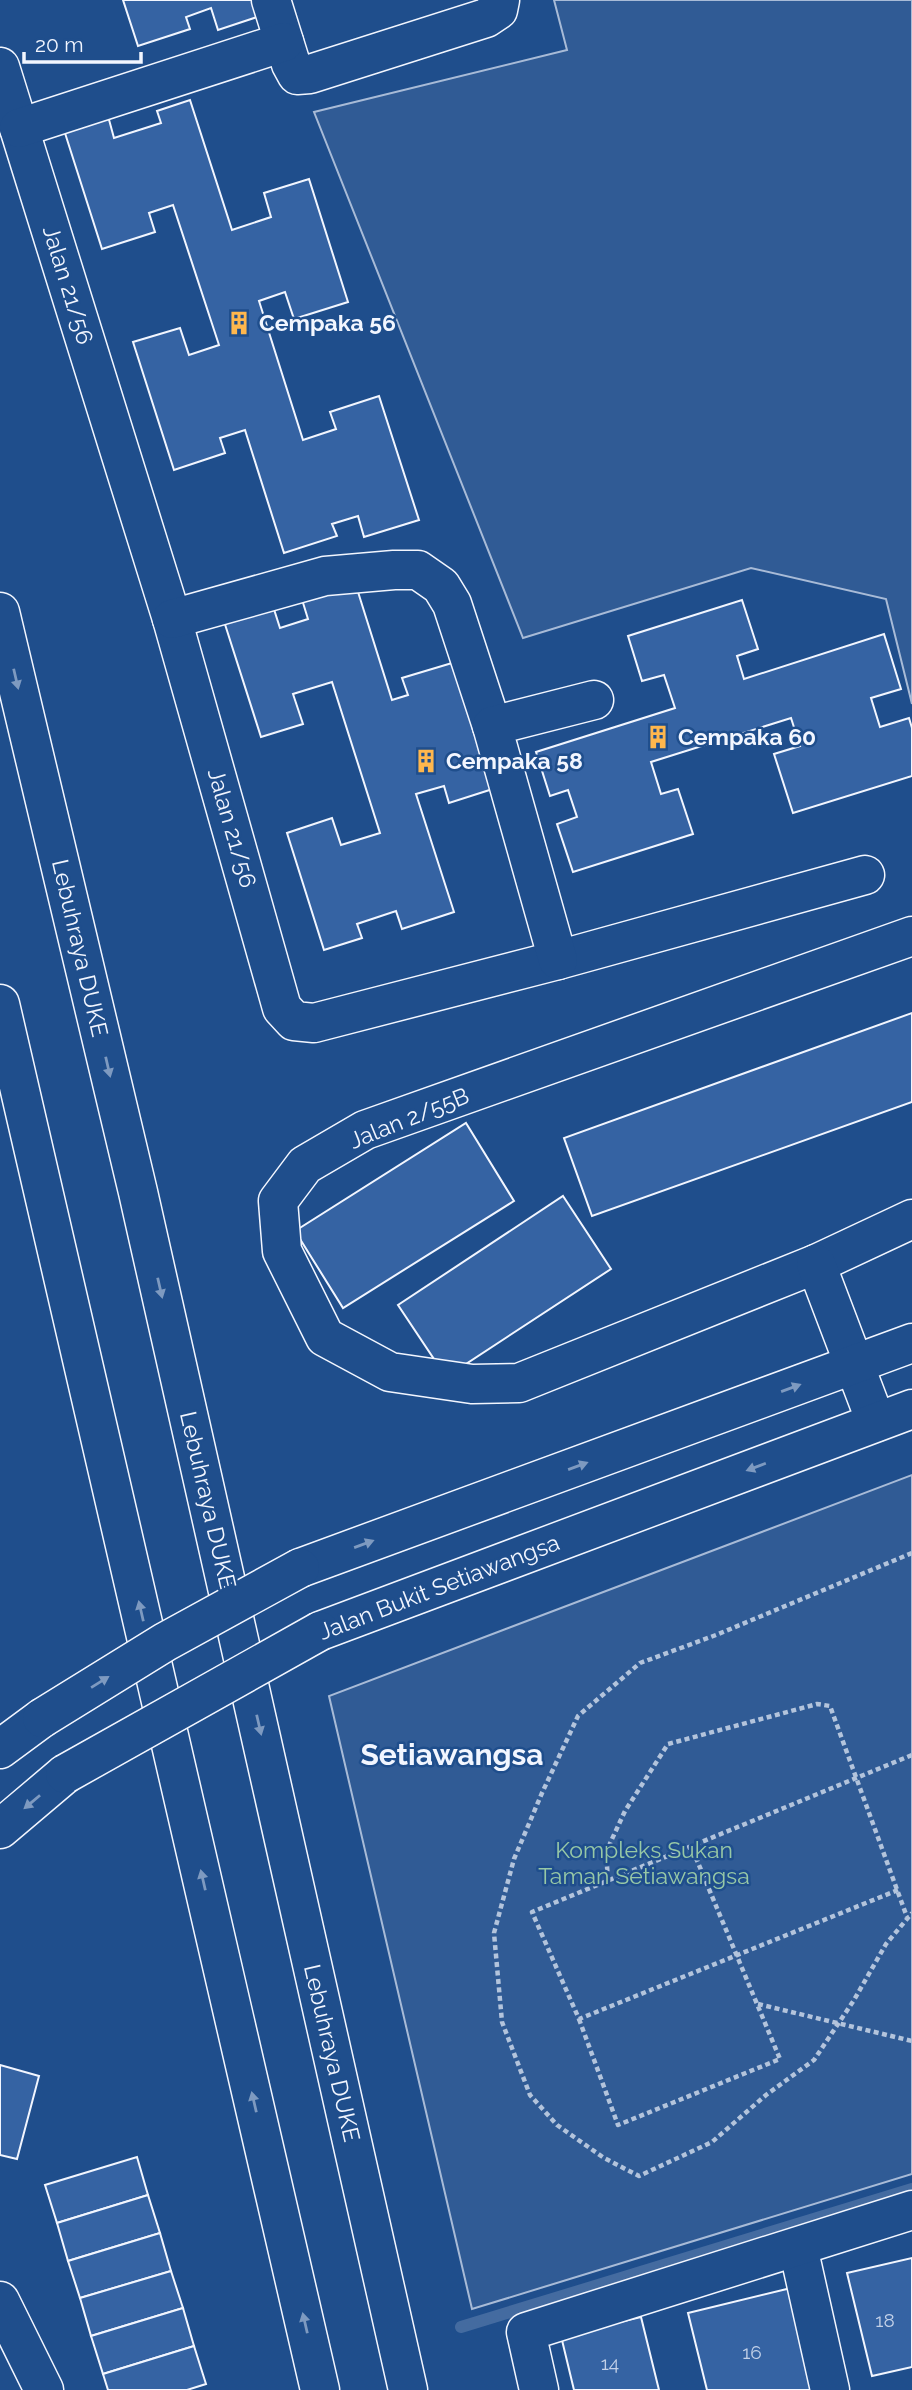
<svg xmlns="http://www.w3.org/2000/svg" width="912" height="2390" viewBox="0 0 912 2390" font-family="Raleway,sans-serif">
	<rect width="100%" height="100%" fill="#1f4e8c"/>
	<g fill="#305b95" stroke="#a8bbd7" stroke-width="2">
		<path d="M554 0H912V704L886 599 751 568 523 638 314 112 567 50Z"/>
		<path d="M912 1475V2174L472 2309 329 1696Z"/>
	</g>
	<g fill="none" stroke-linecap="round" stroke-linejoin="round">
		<path stroke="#446ba0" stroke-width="12" d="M461 2327 912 2189"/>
	</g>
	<g fill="#3563a3" stroke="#f2f6ff" stroke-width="2">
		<path d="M123 0H268L272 12 218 30 211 8 186 17 190 29 138 46Z"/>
		<path d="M190 100 232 230 271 217 264 193 309 179 348 302 294 319 285 292 259 301 303 440 336 429 330 412 379 396 419 520 364 537 358 516 332 524 337 536 284 553 245 430 220 438 225 453 174 470 133 342 180 328 189 355 219 345 173 205 149 213 155 232 102 249 64 130 108 116 114 138 161 123 157 111Z"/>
		<path d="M353 576 392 700 408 695 402 678 462 660 502 786 449 803 444 786 416 794 454 912 402 929 396 911 357 924 362 938 324 950 287 833 332 818 341 845 380 833 332 682 293 694 303 724 261 737 222 615 271 600 280 628 308 619 300 593Z"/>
		<path d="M742 600 758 649 737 656 744 679 884 634 901 689 871 698 880 727 909 718 912 728V776L793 813 774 754 800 746 791 718 651 762 661 794 678 789 693 834 573 872 557 824 577 817 568 790 550 796 536 752 675 708 664 675 642 681 628 636Z"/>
		<path d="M912 1013V1102L592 1216 564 1138Z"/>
		<path d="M466 1123 514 1201 343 1308 295 1231Z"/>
		<path d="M563 1196 611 1269 446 1377 398 1305Z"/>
		<path d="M0 2065 39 2076 17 2159 0 2155Z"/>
		<path d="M137 2157 148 2195 57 2223 45 2185Z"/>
		<path d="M148 2195 160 2233 68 2261 57 2223Z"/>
		<path d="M160 2233 171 2271 80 2298 68 2261Z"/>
		<path d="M912 2258V2367L872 2376 847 2273Z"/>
		<path d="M171 2271 183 2308 91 2336 80 2298Z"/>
		<path d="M791 2288 817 2390H707L688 2313Z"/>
		<path d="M183 2308 194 2346 103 2374 91 2336Z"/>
		<path d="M641 2317 659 2390H574L561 2336Z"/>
		<path d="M194 2346 206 2384 187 2390H108L103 2374Z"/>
	</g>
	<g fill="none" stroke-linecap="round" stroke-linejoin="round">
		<g stroke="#f2f6ff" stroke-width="41">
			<g id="minor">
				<path d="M271 0 291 64 297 75 310 74 486 18 498 10 500 0"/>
				<path d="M0 67 172 619 282 1008 294 1021 314 1023 558 960 865 875"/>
				<path d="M19 128 284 42"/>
				<path d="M172 619 325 576 394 570H418L441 586 452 604 492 726"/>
				<path d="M912 936 365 1130 305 1165 278 1201 282 1251 325 1337 390 1372 472 1384 519 1383 816 1264 912 1219"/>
				<path d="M558 960 492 726 594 700"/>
				<path d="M816 1264 876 1422"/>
				<path d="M300 1568 912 1343"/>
				<path d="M320 1631 912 1409"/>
				<path d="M0 1749 42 1718"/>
				<path d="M0 1829 65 1774"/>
				<path d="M798 2247 830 2390"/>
				<path d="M0 2301 44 2390"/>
				<path d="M539 2390 526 2332 912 2210"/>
			</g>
		</g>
		<g stroke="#f2f6ff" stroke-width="41">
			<g id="highway">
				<path d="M0 612 138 1192 408 2390"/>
				<path d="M0 1004 320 2390"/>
			</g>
		</g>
		<g stroke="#b3c4dc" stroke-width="4.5" stroke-dasharray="5 3.5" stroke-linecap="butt">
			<path d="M912 1553 716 1635 640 1663 578 1716 542 1793 514 1859 494 1933 502 2022 530 2095 557 2125 604 2158 639 2176 712 2142 766 2095 814 2060 854 2000 886 1944 912 1913"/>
			<path d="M608 1880 606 1852 625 1811 668 1744 817 1704 830 1706 907 1917"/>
			<path d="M898 1890 579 2019 532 1912 912 1755"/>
			<path d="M758 2004 912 2041"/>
			<path d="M579 2019 618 2125 780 2059 691 1846"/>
		</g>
		<use href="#minor" stroke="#1f4e8c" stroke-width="38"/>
		<use href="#highway" stroke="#1f4e8c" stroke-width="38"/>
		<g stroke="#f2f6ff" stroke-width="41" stroke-linecap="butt">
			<g id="minor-bridge">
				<path d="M42 1718 165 1642 300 1568"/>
				<path d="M65 1774 320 1631"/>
			</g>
		</g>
		<use href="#minor-bridge" stroke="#1f4e8c" stroke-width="38"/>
	</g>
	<defs><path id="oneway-solid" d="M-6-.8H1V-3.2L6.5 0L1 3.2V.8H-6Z" transform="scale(1.75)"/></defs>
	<g fill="#7e9ac0">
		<use href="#oneway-solid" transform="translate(16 679) rotate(77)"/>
		<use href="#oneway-solid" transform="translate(108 1067) rotate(77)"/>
		<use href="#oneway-solid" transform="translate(160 1288) rotate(77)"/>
		<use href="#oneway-solid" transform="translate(791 1388) rotate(-20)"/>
		<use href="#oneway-solid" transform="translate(578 1466) rotate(-20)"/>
		<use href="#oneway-solid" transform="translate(756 1467) rotate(159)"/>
		<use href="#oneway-solid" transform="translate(364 1544) rotate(-20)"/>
		<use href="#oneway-solid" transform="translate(141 1611) rotate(-103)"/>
		<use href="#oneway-solid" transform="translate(100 1682) rotate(-32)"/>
		<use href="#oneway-solid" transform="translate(259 1725) rotate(77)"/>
		<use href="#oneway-solid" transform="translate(32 1802) rotate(140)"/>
		<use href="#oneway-solid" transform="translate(203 1880) rotate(-103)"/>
		<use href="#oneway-solid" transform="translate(254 2102) rotate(-103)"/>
		<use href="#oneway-solid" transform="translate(305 2323) rotate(-103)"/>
	</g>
	<defs>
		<g id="building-bare" transform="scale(1.89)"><path d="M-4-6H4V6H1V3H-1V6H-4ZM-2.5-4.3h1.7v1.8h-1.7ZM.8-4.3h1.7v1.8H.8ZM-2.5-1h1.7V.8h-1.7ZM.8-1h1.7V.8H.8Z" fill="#ffb74d" stroke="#1f4e8c" stroke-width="2.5" paint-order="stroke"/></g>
	</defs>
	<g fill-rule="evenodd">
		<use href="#building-bare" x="239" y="323"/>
		<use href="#building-bare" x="658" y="737"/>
		<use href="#building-bare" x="426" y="761"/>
	</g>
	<g text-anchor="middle" stroke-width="5" stroke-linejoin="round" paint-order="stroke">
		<g font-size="19" fill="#c3d1e8">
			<text x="885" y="2327">18</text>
			<text x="752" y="2359">16</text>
			<text x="610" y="2370">14</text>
		</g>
		<g font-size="23" fill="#f2f6ff" stroke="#1f4e8c">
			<text transform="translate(68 285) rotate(73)" y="8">Jalan 21/56</text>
			<text transform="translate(232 828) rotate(74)" y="8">Jalan 21/56</text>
			<text transform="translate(80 948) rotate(77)" y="8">Lebuhraya DUKE</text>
			<text transform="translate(409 1118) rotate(-22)" y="8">Jalan 2/55B</text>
			<text transform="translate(208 1500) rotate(77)" y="8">Lebuhraya DUKE</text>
			<text transform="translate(439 1587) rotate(-21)" y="8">Jalan Bukit Setiawangsa</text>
			<text transform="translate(332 2053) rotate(77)" y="8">Lebuhraya DUKE</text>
		</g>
		<g font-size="23" font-weight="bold" fill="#f2f6ff" stroke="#1f4e8c" text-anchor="start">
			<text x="259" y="331">Cempaka 56</text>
			<text x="678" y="745">Cempaka 60</text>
			<text x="446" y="769">Cempaka 58</text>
		</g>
		<g font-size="23" fill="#97c8a6" stroke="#1f4e8c">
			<text x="644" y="1858">Kompleks Sukan<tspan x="644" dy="26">Taman Setiawangsa</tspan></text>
		</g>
		<g font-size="30" font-weight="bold" fill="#f2f6ff" stroke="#1f4e8c">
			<text x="452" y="1765">Setiawangsa</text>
		</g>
	</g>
	<path d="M24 52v10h117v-10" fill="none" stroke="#f2f6ff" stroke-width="3.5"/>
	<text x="35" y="52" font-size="21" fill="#f2f6ff" stroke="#1f4e8c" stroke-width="5" paint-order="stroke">20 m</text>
</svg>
